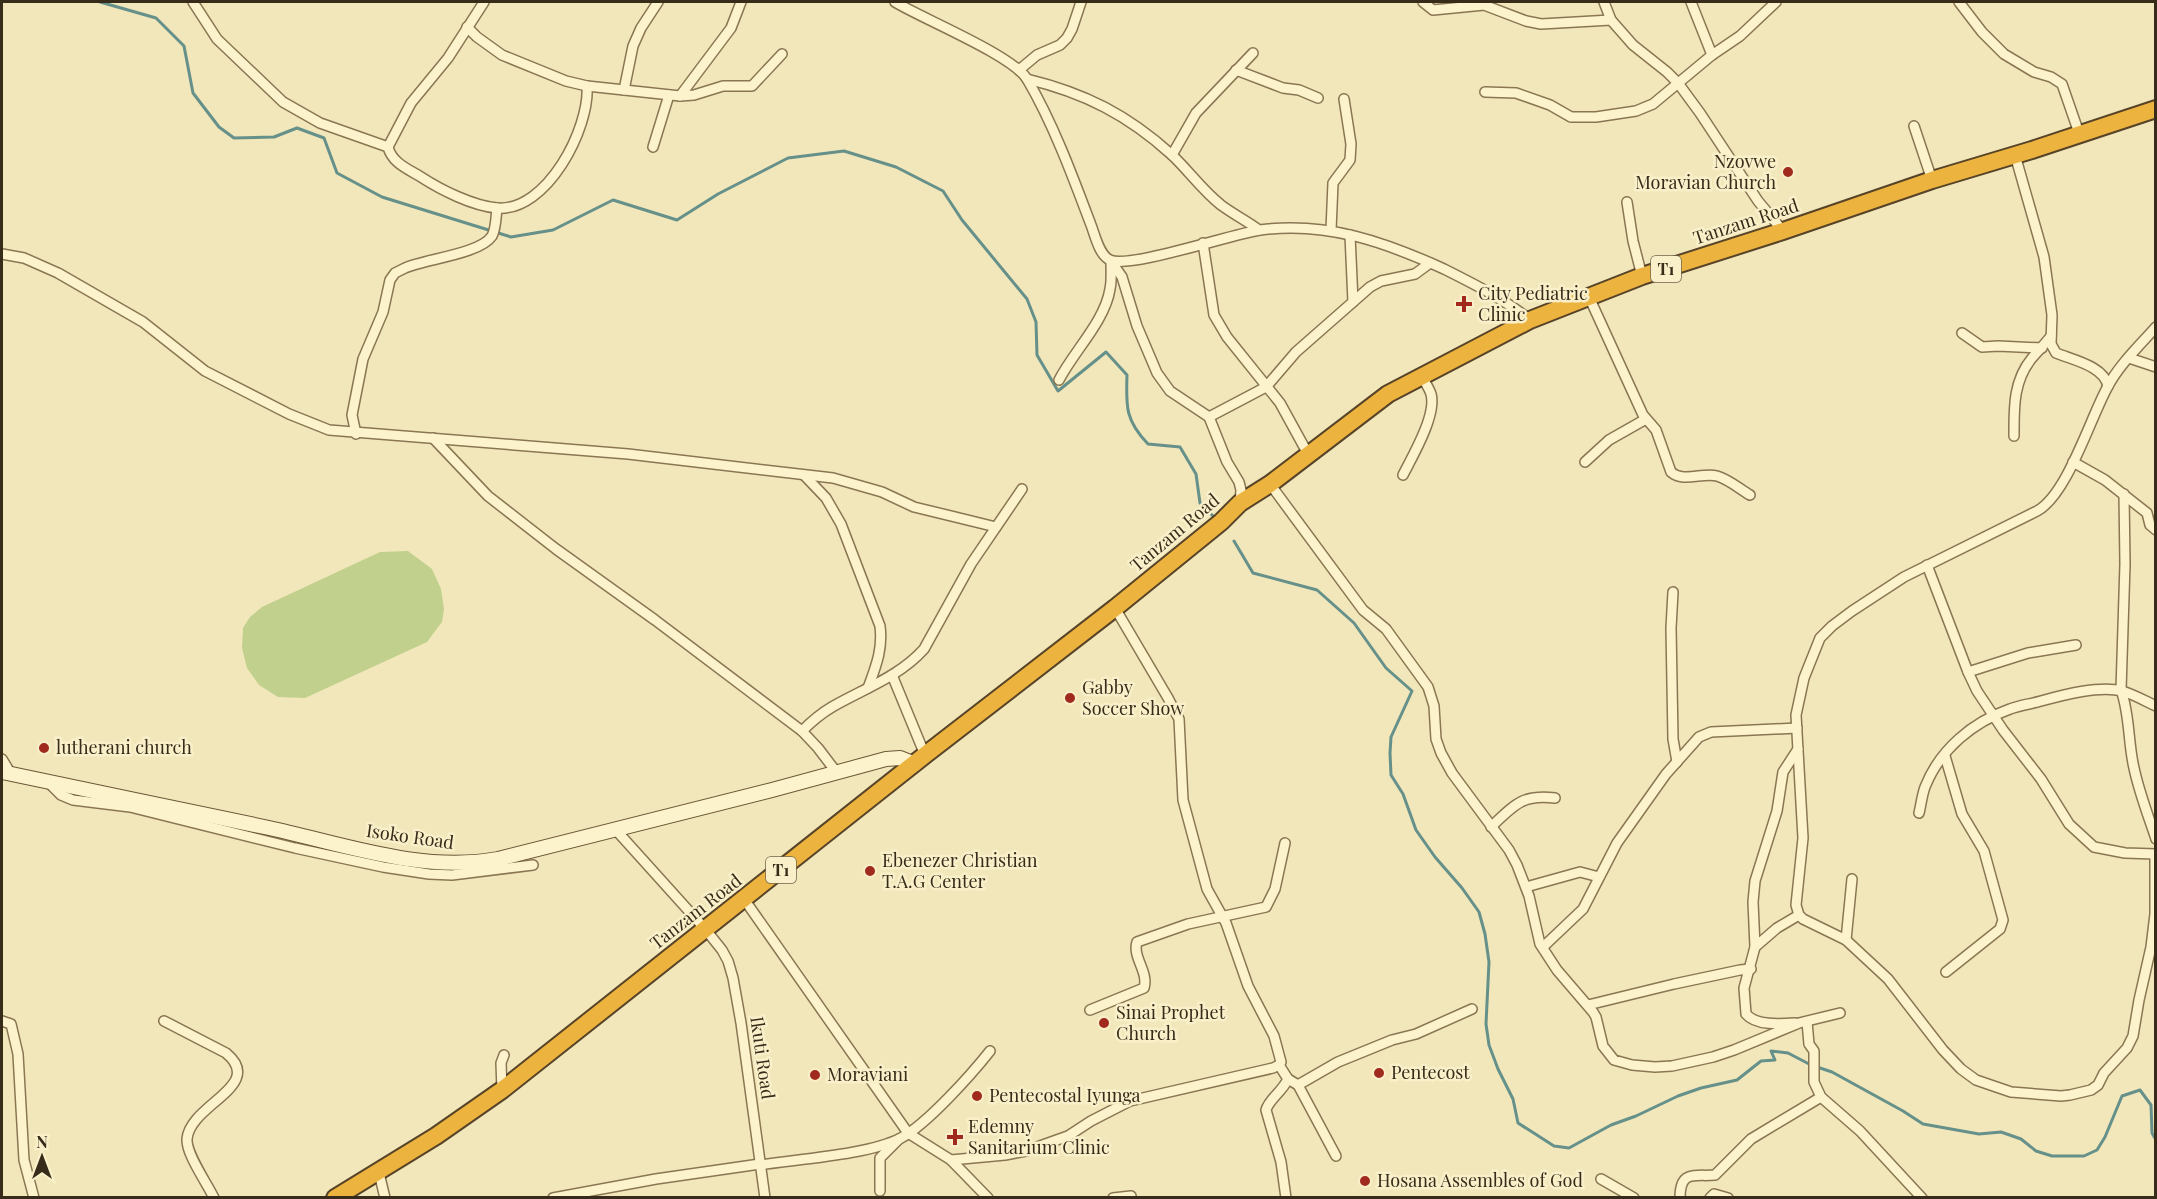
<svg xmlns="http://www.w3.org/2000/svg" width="2157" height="1199" viewBox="0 0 2157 1199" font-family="'Playfair Display',serif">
	<rect width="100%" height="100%" fill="#f2e7ba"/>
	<path fill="#c1d08d" d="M408 551 432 569 441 589 444 609 442 622 427 642 305 698 278 697 259 685 247 668 242 648 243 628 250 617 262 607 380 552Z"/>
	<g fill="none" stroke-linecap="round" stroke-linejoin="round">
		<g stroke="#66908a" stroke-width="3">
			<path d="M100 2 156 18 184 46 193 93 219 127 234 138 274 137 297 128 324 138 337 173 382 197 511 237 553 230 613 200 677 220 718 194 788 158 844 151 896 167 943 191 962 220 1027 299 1036 322 1037 355 1058 391 1106 352 1127 375C1126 406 1125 420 1148 444L1180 447 1196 474 1200 503 1216 519"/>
			<path d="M1234 541 1253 573 1317 590 1354 623 1386 668 1412 691 1391 737 1390 753 1391 775 1403 794 1416 830 1435 857 1462 888 1479 912 1485 934 1489 962 1486 1024 1489 1045 1498 1069 1513 1099 1518 1123 1554 1146 1569 1148 1611 1125 1636 1116 1678 1096 1701 1088 1737 1080 1761 1061 1775 1060 1771 1051 1788 1053 1811 1065"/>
			<path d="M1817 1067 1832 1072 1903 1111 1923 1124 1979 1134 2001 1132 2021 1139 2036 1151 2052 1156H2084L2097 1150 2105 1137 2122 1096 2140 1090 2151 1105 2152 1133 2156 1140"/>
		</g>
		<g stroke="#8a7653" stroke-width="12">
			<g id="street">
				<path d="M193 2 217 39 283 102 320 123 388 147"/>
				<path d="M484 2 448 58 411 103 388 147C392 163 408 169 421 177 441 190 473 206 497 208 547 212 590 128 587 86"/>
				<path d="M895 2C923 19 1012 55 1027 79 1053 123 1073 177 1091 225 1095 235 1099 255 1110 260 1129 269 1232 234 1260 230 1326 221 1385 242 1444 269 1474 284 1504 299 1530 320"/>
				<path d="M1423 2 1433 10 1484 5 1526 21 1541 24 1611 20"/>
				<path d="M1604 2 1611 20 1633 45 1667 72 1678 83 1700 113 1758 201 1783 231"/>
				<path d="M1691 2 1712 55"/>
				<path d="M1959 2 1982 32 2004 54 2034 72 2051 77 2062 84 2079 133"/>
				<path d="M467 27 477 37 502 55 566 81 587 86 680 96 694 95 723 86H752L782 54"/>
				<path d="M1019 70 1037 55 1060 45 1067 38 1072 29 1081 2"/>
				<path d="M1236 70 1283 88 1299 90 1318 98"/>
				<path d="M1027 79C1085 93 1128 115 1172 155 1189 171 1202 190 1221 205 1233 214 1247 221 1259 230"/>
				<path d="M624 90 633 46 641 28 658 2"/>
				<path d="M1485 92 1516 93 1550 105 1571 117H1596L1636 111 1653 104 1712 55 1740 36 1776 2"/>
				<path d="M680 96 731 28 741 2"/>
				<path d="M1914 126 1932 180"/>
				<path d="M653 147 669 95"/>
				<path d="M1172 155 1196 113 1253 53"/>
				<path d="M2015 155 2044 257 2052 315 2051 344 2056 353C2073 360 2104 366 2108 386"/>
				<path d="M1627 202 1633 241 1642 276"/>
				<path d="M1331 230 1333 183 1350 160 1351 144 1344 99"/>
				<path d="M1350 235 1353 302"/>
				<path d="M1203 243 1214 315 1227 337 1280 403 1308 454"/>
				<path d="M2 254 24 258 58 273 143 322 205 371 289 414 329 430 628 454 833 478 882 492 914 507 996 527"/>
				<path d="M1111 261 1122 277 1137 326 1157 373 1170 391 1209 417 1227 462 1239 482 1241 490 1240 503"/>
				<path d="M1589 297 1643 415 1656 430 1671 472C1683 483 1703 472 1717 476 1728 479 1740 489 1750 495"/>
				<path d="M1962 333 1982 347 1998 346 2042 348"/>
				<path d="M2129 358 2156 367"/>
				<path d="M1059 380C1074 351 1105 321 1110 289 1112 280 1111 270 1111 261"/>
				<path d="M1209 417 1266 387 1296 352 1370 287 1381 281 1415 274 1430 263"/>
				<path d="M356 434 352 415 363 359 383 312 390 280 395 273 405 268C425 259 480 254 492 236 496 229 496 216 497 208"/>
				<path d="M2014 436C2014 408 2013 381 2032 358 2038 351 2045 344 2051 336"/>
				<path d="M433 438 488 496 556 549 655 620 802 731 818 748 837 773"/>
				<path d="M1585 462 1609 440 1646 419"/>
				<path d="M2073 462 2105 480 2147 513 2150 525 2156 530"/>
				<path d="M804 475 826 498 841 524 880 626C883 649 876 666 868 688"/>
				<path d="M1403 475C1412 457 1437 415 1431 394 1429 388 1425 382 1422 377"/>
				<path d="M1270 484 1363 610 1386 629 1428 687 1434 706 1436 739 1441 753 1452 773 1509 850 1517 865 1529 896 1540 944 1557 970 1593 1012 1596 1017 1603 1046 1614 1060 1632 1065 1655 1067 1672 1066 1713 1057 1734 1050 1799 1023 1840 1013"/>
				<path d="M2124 494 2125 564 2121 690C2130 715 2128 743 2134 768 2139 792 2148 815 2156 839"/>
				<path d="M1927 565 1968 672 1977 691 2003 730 2041 779 2069 824 2094 847 2125 853 2156 854"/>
				<path d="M1673 592 1671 628 1673 739 1677 762"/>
				<path d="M1968 672 2028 653 2076 645"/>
				<path d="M892 675 925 755"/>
				<path d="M802 731C811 722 820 714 832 707 863 689 899 677 924 649L971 564 1022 489"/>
				<path d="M1945 756 1962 814 1984 851 2003 920 2000 929 1946 972"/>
				<path d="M2 759 11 774"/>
				<path d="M49 783 61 795 73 800 130 807 295 848 383 867 429 874 452 875 533 865"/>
				<path d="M1919 813C1921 805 1922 795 1925 787 1940 749 1973 722 2010 709 2020 705 2031 704 2041 701 2063 695 2100 685 2122 691 2133 694 2145 701 2156 706"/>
				<path d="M1491 827C1514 805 1522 794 1555 798"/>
				<path d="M615 829 706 930 722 950 728 961 733 978 741 1023 765 1198"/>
				<path d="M2155 854V914L2151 947 2139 1000 2133 1036 2127 1048 2104 1073 2098 1085 2091 1090 2070 1095 2061 1096 2011 1092 1976 1080 1961 1069 1943 1050 1888 979 1846 940 1803 919 1799 915 1796 905 1803 838 1796 715 1804 678 1820 638 1832 626 1852 611 1904 577 2037 511C2067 495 2090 419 2107 388 2118 366 2139 346 2156 327"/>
				<path d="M1526 887 1580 872 1599 877"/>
				<path d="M744 899 908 1133 951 1160 988 1198"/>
				<path d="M1846 940 1852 879"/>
				<path d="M1543 947 1583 909 1617 843 1666 774 1699 737 1711 732 1797 728"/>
				<path d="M1755 947 1777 928 1799 915"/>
				<path d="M1588 1005 1674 984 1740 970 1751 969"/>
				<path d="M1090 1010 1144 988C1149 972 1132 957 1137 942L1188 924 1266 907 1275 889 1285 843"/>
				<path d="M2 1021 11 1024 18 1054 24 1160 34 1198"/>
				<path d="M164 1021 226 1053C266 1086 190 1104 187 1139 186 1154 207 1183 214 1198"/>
				<path d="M1807 1022 1809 1044 1814 1051V1082L1821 1097 1860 1131 1922 1198"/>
				<path d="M1795 1023C1781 1024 1756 1026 1746 1014L1744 988 1755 947 1753 902 1755 881 1777 811 1783 772 1798 749"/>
				<path d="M1279 1065 1288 1079 1298 1085 1338 1062 1392 1040 1416 1034 1472 1009"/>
				<path d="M1298 1085 1336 1156"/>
				<path d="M502 1090 501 1063 504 1055"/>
				<path d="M951 1160 1005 1155 1026 1151 1068 1136 1091 1121 1130 1101 1273 1068 1279 1065 1281 1062 1274 1036 1248 986 1226 923 1207 889 1183 800 1179 719 1168 698 1115 608"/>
				<path d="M760 1165C798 1159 868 1155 901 1138 927 1124 971 1075 990 1051"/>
				<path d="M379 1173 385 1198"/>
				<path d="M1601 1179 1634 1198"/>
				<path d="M880 1191V1158L899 1139"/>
				<path d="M553 1198 656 1179 760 1164"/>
				<path d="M1113 1198 1131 1196"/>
				<path d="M1286 1198 1281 1162 1266 1110C1269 1099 1282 1092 1288 1079"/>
				<path d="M1680 1198C1680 1169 1695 1177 1715 1175L1751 1139 1821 1097"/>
				<path d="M1710 1198 1714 1194 1728 1198"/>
			</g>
		</g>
		<g stroke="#6b5736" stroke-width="16">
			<path id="secondary" d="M2 772C91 791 180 809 269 828 343 844 421 873 498 859L772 790 886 759 900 758 915 764"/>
		</g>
		<g stroke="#574328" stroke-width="20">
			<path id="highway" d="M335 1198 436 1136 502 1090 925 755 1115 608 1221 522 1240 503 1270 484 1388 394 1530 320 1642 276 1783 231 1932 180 2032 150 2156 109"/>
		</g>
		<use href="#street" stroke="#fcf3cd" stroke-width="9"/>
		<use href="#secondary" stroke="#fcf3cd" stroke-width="14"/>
		<use href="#highway" stroke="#ecb33f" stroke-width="16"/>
	</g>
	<g fill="#9f2a1d" stroke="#f9f0ca" stroke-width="2">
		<circle cx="1788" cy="172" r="6"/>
		<path d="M1461 295h6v6h6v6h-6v6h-6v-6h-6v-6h6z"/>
		<circle cx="1070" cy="698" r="6"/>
		<circle cx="44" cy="748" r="6"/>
		<circle cx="870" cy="871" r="6"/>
		<circle cx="1104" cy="1023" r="6"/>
		<circle cx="1379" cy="1073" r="6"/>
		<circle cx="815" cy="1075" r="6"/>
		<circle cx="977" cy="1096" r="6"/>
		<path d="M952 1128h6v6h6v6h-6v6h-6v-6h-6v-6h6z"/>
		<circle cx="1365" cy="1181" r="6"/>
	</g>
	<g text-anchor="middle" stroke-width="5" stroke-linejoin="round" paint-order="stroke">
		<g fill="#f9f0ca" stroke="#71664e" stroke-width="1.5">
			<rect x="1651" y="256" width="30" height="26" rx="4.5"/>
			<rect x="766" y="857" width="30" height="26" rx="4.5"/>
		</g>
		<g font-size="16" font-weight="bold" fill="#372b19">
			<text x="1666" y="275">T1</text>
			<text x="781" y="876">T1</text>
		</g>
		<g font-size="18" fill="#372b19" stroke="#f9f0ca" text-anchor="start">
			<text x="1776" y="168" text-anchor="end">Nzovwe<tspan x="1776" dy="21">Moravian Church</tspan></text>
			<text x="1478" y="300">City Pediatric<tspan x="1478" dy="21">Clinic</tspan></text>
			<text x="1082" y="694">Gabby<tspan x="1082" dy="21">Soccer Show</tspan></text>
			<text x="56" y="754">lutherani church</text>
			<text x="882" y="867">Ebenezer Christian<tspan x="882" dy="21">T.A.G Center</tspan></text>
			<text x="1116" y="1019">Sinai Prophet<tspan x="1116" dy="21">Church</tspan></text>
			<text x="1391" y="1079">Pentecost</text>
			<text x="827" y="1081">Moraviani</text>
			<text x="989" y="1102">Pentecostal Iyunga</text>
			<text x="968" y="1133">Edemny<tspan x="968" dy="21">Sanitarium Clinic</tspan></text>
			<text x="1377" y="1187">Hosana Assembles of God</text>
		</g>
		<g font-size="18" fill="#372b19" stroke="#f9f0ca">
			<text transform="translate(1746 222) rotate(-18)" y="6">Tanzam Road</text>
			<text transform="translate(1175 533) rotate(-40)" y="6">Tanzam Road</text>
			<text transform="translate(410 837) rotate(8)" y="6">Isoko Road</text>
			<text transform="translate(696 912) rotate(-38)" y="6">Tanzam Road</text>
			<text transform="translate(762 1058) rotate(82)" y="6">Ikuti Road</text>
		</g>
	</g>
	<rect width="2157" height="1199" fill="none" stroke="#372b19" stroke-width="6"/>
	<g transform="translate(42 1157)" stroke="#f9f0ca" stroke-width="4.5" paint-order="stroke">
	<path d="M0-4.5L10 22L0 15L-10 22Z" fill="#372b19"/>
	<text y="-9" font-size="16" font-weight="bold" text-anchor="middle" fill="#372b19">N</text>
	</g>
</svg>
